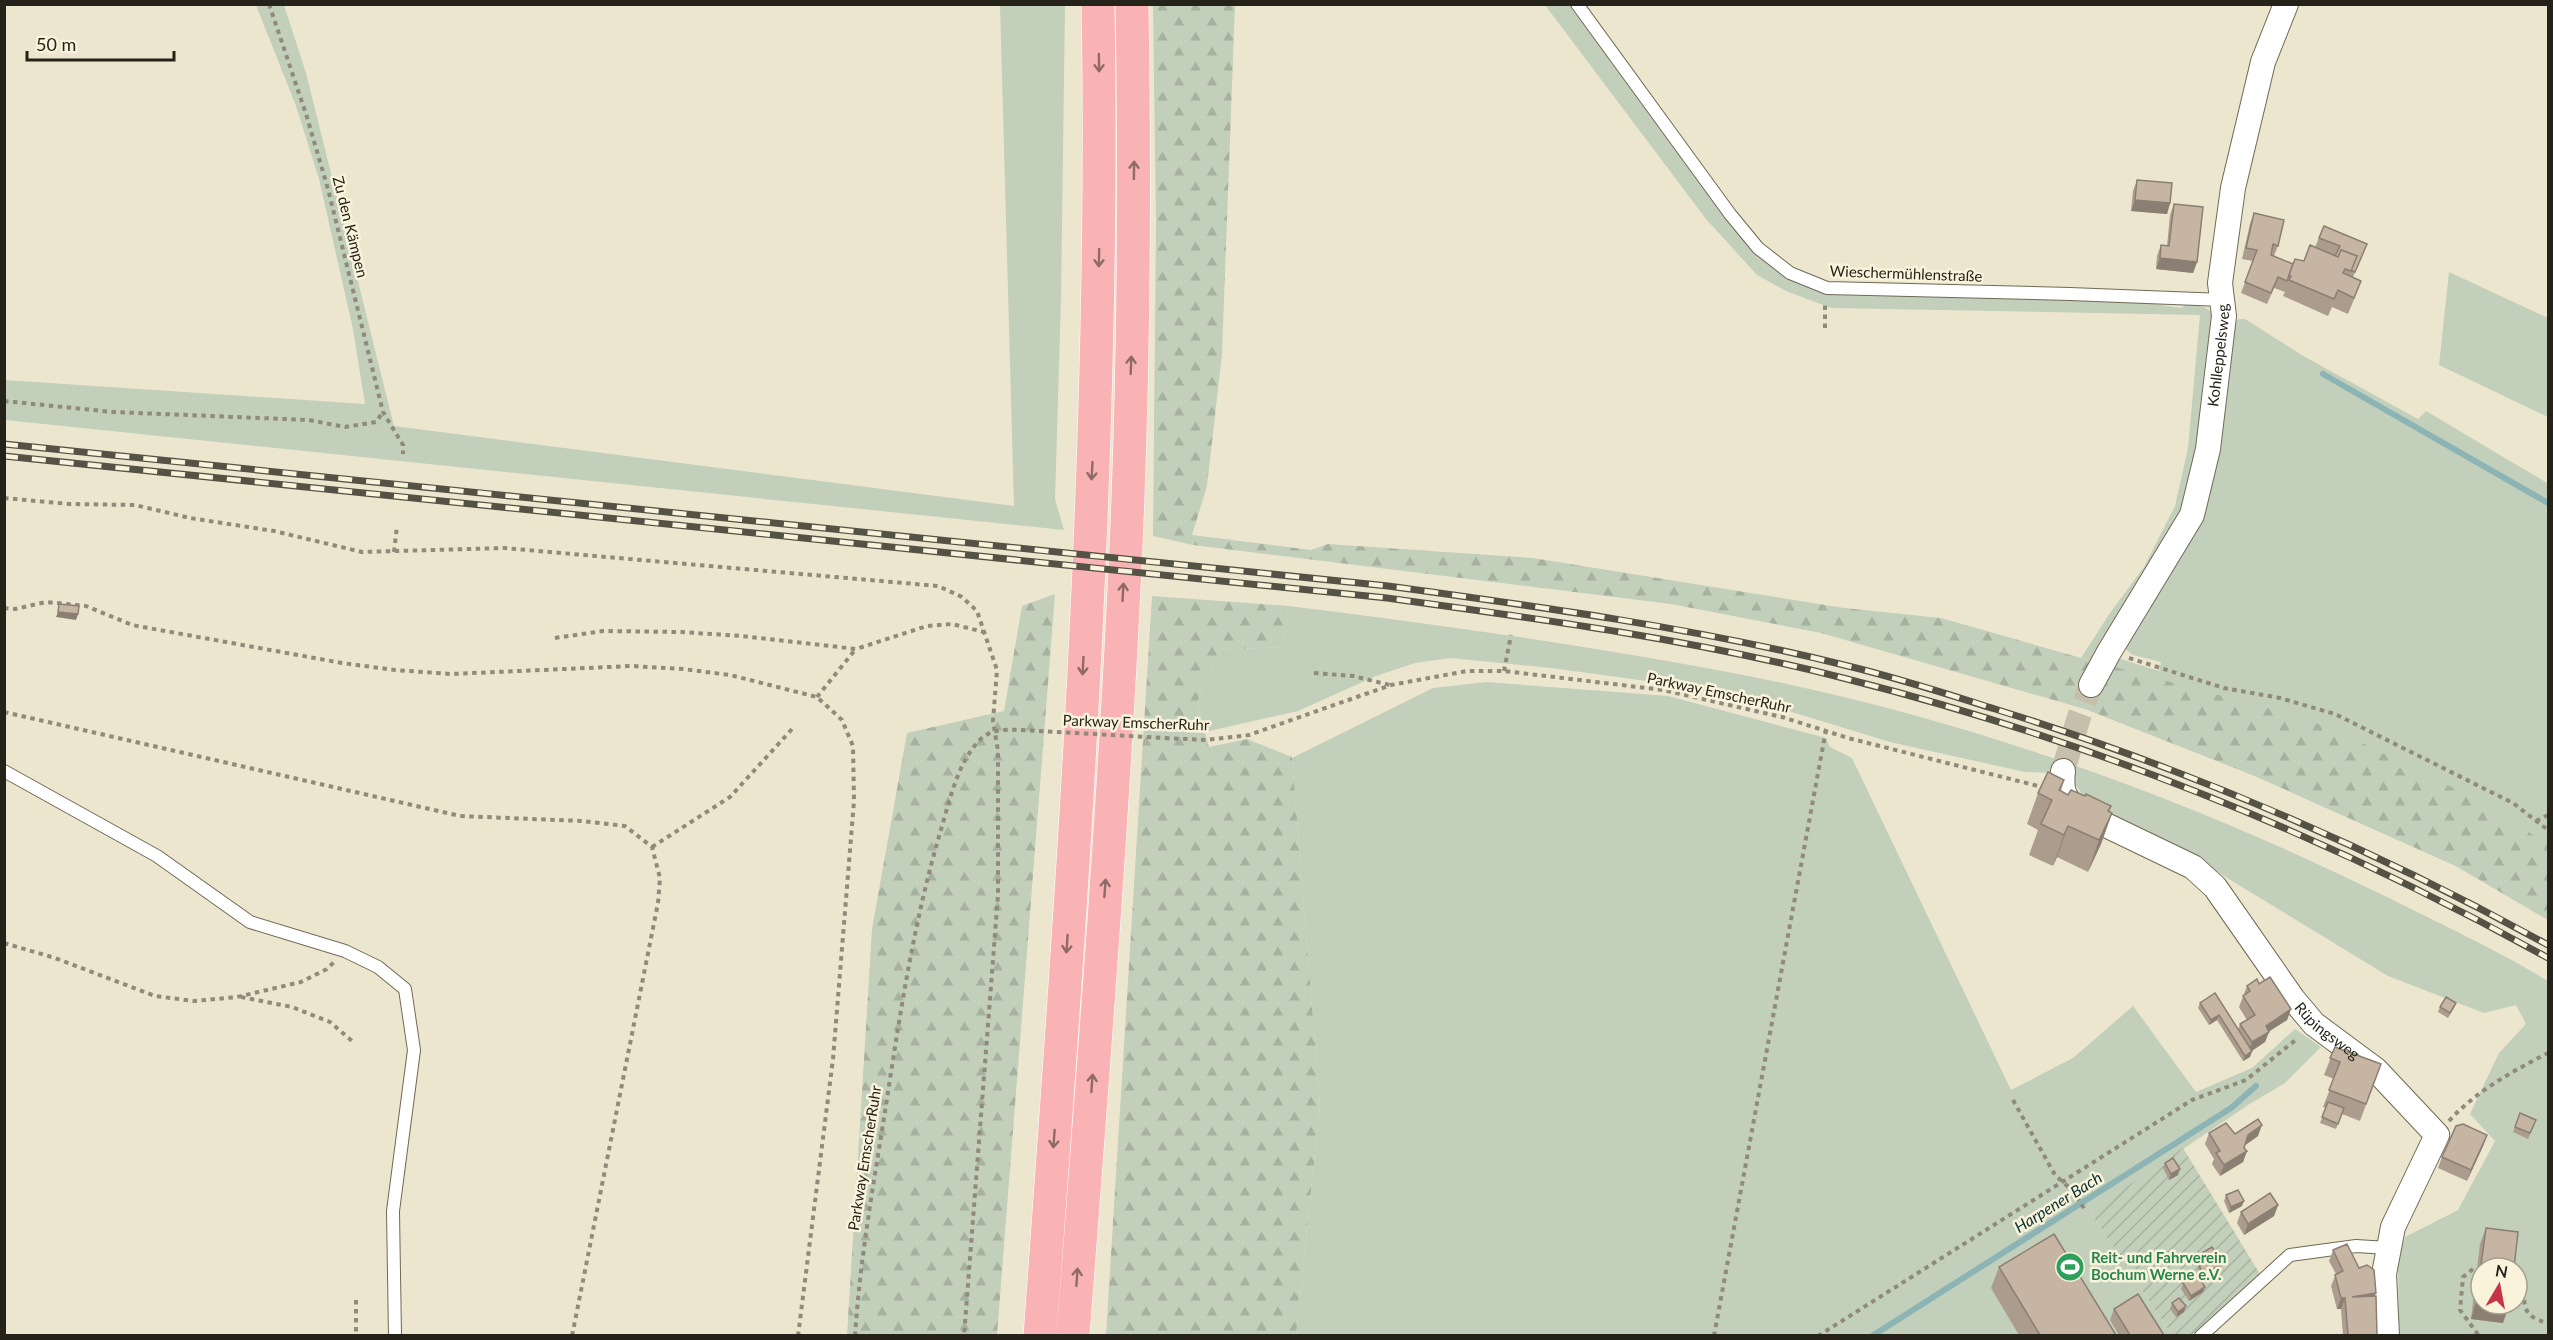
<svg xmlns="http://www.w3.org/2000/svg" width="2553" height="1340" viewBox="0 0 2553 1340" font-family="Lato,sans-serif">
	<defs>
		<pattern id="forest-firs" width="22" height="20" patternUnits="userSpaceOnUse" patternTransform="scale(1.5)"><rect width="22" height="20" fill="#c2cfbb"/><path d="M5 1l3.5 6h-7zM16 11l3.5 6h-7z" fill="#a7b1a0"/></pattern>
		<pattern id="garden-furrows" width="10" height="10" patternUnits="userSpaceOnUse" patternTransform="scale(1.5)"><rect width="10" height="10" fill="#c2cfbb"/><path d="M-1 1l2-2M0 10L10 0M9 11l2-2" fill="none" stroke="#a7b1a0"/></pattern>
	</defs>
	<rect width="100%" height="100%" fill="#ede6cf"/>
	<g fill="#c2cfbb" fill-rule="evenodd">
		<path d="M256 5H284L306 73 394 426 1014 506 1000 5H1065L1061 299 1055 499 1064 530 5 420V380L365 404 353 329 319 179 296 106Z"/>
		<path d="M1545 5H1571L1692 169 1788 278 1833 295 2068 299 2141 302 2182 308 2185 305C2199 306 2210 304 2214 320L2203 437 2179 519 2097 662 2081 658 2110 613 2144 567 2175 506 2188 448 2200 315 1831 308 1786 291 1757 275 1706 219Z"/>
		<path d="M2449 272 2548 318V417L2439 365Z"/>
		<path d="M2239 319H2245L2305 357 2418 419 2426 411 2547 483 2548 479V920L2456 866 2255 776 2088 710 2112 658 2121 659 2159 671 2161 662 2133 655 2124 648 2130 630 2159 593 2181 554 2232 326Z"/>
		<path d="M1289 606C1432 624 1575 643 1717 670 1951 713 2176 793 2389 898 2443 925 2497 950 2548 981V1335H2399L2398 1261 2405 1237 2458 1210 2495 1141 2470 1114 2499 1053 2526 1024 2516 1005 2484 1013 2388 976 2206 865 2090 805 2072 780 2051 773 2025 772 1890 742 1759 702 1676 685 1551 668 1451 658 1415 663 1376 676 1298 711 1205 732 1197 703 1219 650 1281 647ZM2481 1268H2517V1304H2481Z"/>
		<path d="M1486 682 1668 696 1826 738 1830 747 1852 758 2011 1090 2073 1058 2133 1006 2196 1092 2252 1068 2295 1029 2321 1047 2285 1083 2248 1105 2090 1212 2172 1335H1296L1320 1105 1292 758 1433 688Z"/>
	</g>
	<g fill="url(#forest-firs)">
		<path d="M1153 5H1235L1222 354 1207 486 1192 535 1311 550 1328 544 1533 558 1844 608 1941 618 2081 658 2301 717 2362 743 2488 805 2548 845V920L2456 866 2255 776 2088 710 1821 633 1671 604 1193 545 1153 536 1156 224Z"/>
		<path d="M1055 594 997 1335H847L872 929 907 733 1004 711 1022 606Z"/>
		<path d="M1152 596 1289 606 1281 647 1219 650 1197 703 1209 747 1247 739 1292 757 1320 1105 1296 1335H1106Z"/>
	</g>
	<path fill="url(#garden-furrows)" d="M2183 1148 2263 1279 2201 1335H2172L2090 1212Z"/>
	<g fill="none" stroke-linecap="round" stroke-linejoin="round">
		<g stroke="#8cb4b5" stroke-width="6">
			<path d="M2323 374 2548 503"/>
			<path d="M1872 1336 2231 1108 2256 1086"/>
		</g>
		<path stroke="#c5bfab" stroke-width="24" stroke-dasharray="24 12" stroke-linecap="butt" d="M2063 771 2079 717 2091 685"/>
		<g stroke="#6f6955" stroke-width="14">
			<g id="service">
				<path d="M1577 4 1730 214 1758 248 1790 273 1827 288 2070 294 2223 300"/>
				<path d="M4 771 157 856 250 922 345 951 378 967 405 989 414 1050 393 1211 395 1336"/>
				<path d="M2201 1336 2290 1255 2356 1246 2388 1248"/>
			</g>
		</g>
		<g stroke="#6f6955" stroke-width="26">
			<g id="minor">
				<path id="s1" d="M2091 685 2109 652 2192 515 2208 449 2224 316 2220 283 2233 188 2263 62 2286 4"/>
				<path id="s2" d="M2063 771C2060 796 2067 802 2087 816L2193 867 2215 887 2293 999 2314 1024 2376 1070 2437 1135 2393 1227 2384 1274 2387 1336"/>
			</g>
		</g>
		<g stroke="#fff" stroke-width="34">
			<g id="motorway">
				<path d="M1040 1336C1072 893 1106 449 1098 4"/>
				<path d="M1073 1336C1093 1073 1114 810 1126 547 1134 366 1135 185 1132 4"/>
			</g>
		</g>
		<g stroke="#8f8a7a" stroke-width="4" stroke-dasharray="4.5 4.5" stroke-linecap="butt">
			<path d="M269 4 306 114 328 189 383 412 403 445V454"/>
			<path d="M1825 328V302"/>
			<path d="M4 401 113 412 309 420 345 427 376 422 383 412"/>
			<path d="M4 498 69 504 135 505 190 518 274 531 362 552 504 548 938 586 962 597 977 611 997 670 993 721 998 751V895L964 1336"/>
			<path d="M394 552 397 526"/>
			<path d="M4 608 15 609 46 602 86 606 132 625 342 663 395 670 451 674 632 666 683 669 730 675 817 697 842 720 853 746 854 801 833 1059 798 1336"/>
			<path d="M555 638 603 631 681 632 742 636 856 649 927 626 952 624 984 632"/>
			<path d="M2129 658 2224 688 2280 698 2335 714 2513 803 2548 830"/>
			<path d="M1504 671 1511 635"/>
			<path d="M1314 673 1353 676 1390 685"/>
			<path d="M817 697 855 650"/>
			<path d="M4 712 460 816 582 821 625 826 652 847 660 878 658 903 572 1336"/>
			<path d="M1165 738 1206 740 1249 735 1391 685 1467 671H1504L1663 690 1782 717 1848 738 2042 787"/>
			<path d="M2536 821 2548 815"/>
			<path d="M652 847 730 797 793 728"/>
			<path d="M4 943 55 958 155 996 194 1001 237 997 301 982 327 969 334 962"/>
			<path d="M241 997 292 1007 330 1022 352 1041"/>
			<path d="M2013 1100 2055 1175 2073 1191 2085 1210"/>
			<path d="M2449 1121C2476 1091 2513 1071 2548 1053"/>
			<path d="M2473 1269 2463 1277 2460 1310 2479 1336"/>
			<path d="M2517 1278 2523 1279C2525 1305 2520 1316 2548 1323"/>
			<path d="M356 1300V1336"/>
			<path d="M855 1336C860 1258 874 1182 886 1105 900 1014 914 921 940 833 949 803 956 768 976 744 988 729 1003 729 1021 730"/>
			<path d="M1714 1336 1826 730"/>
			<path d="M1818 1336 2192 1100 2246 1080 2298 1038"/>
		</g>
		<use href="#service" stroke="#fff" stroke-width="12"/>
		<use href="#minor" stroke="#fff" stroke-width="24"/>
		<use href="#motorway" stroke="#fab3b5" stroke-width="33"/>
		<g stroke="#545145" stroke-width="7">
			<g id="rail">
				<path d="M4 444 1388 586C1542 607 1696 628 1848 666 1898 678 1947 694 1995 709 2188 769 2372 848 2548 945"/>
				<path d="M4 456 1387 598C1541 619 1696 640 1847 679 2092 741 2328 836 2548 958"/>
			</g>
		</g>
		<use href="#rail" stroke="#faf3dc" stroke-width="4.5" stroke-dasharray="14" stroke-linecap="butt"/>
		<path stroke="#8f8a7a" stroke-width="4" stroke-dasharray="4.5 4.5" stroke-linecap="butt" d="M1021 730 1165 738"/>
	</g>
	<g fill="#ab9c8d">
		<path d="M2137 180 2170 203 2167 214 2131 211 2133 191Z"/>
		<path d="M2174 204 2197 262 2193 273 2156 269 2157 256 2161 245 2167 246 2170 215Z"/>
		<path d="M2254 213 2278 246 2274 256 2293 264 2304 261 2315 247 2324 226 2367 244 2353 277 2355 297 2348 314 2332 307 2328 316 2283 296 2285 292 2274 288 2267 304 2241 293 2253 261 2242 259 2250 224Z"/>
		<path d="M2064 780 2061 791 2068 795 2085 796 2111 806 2109 812 2112 813 2101 844 2088 872 2057 857 2053 866 2029 855 2038 830 2027 824 2038 793Z"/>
		<path d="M2259 984 2291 1009 2287 1020 2269 1031 2265 1042 2252 1051 2250 1057 2243 1061 2217 1020 2209 1025 2198 1008 2200 1003 2215 993 2238 1030 2240 1024 2247 1020 2239 1007 2247 986Z"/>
		<path d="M2456 1003 2454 1008 2448 1018 2438 1012 2440 1007Z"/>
		<path d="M2335 1047 2381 1064 2360 1121 2342 1114 2336 1129 2320 1123 2326 1108 2323 1107 2334 1079 2324 1075Z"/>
		<path d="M2520 1113 2536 1120 2528 1139 2513 1132Z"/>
		<path d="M2209 1133 2235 1134 2258 1136 2245 1145 2244 1148 2247 1151 2243 1162 2220 1176 2212 1164 2214 1159 2205 1144Z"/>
		<path d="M2487 1135 2483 1146 2467 1181 2438 1168 2442 1157Z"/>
		<path d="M2165 1163 2178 1175 2169 1180 2163 1168Z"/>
		<path d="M2226 1195 2242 1206 2229 1213 2224 1201Z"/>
		<path d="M2278 1205 2274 1216 2244 1235 2237 1223 2241 1212Z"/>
		<path d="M2486 1228 2503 1323 2471 1319 2480 1244Z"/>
		<path d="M2333 1250 2359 1268 2374 1296 2377 1335H2343L2341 1309H2337L2331 1286 2336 1274 2329 1261Z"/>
		<path d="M2200 1254 2220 1270 2202 1280 2197 1272 2199 1266 2201 1265 2198 1259Z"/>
		<path d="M1999 1267 2116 1335H2019L1991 1288Z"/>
		<path d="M2183 1283 2205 1287 2203 1292 2189 1301 2181 1289Z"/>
		<path d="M2172 1303 2184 1312 2176 1317 2170 1309Z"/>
		<path d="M2114 1309 2164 1335H2119L2110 1320Z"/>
	</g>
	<g fill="#8b7f73">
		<path d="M2135 200 2170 203 2167 214 2131 211Z"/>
		<path d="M2160 258 2197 262 2193 273 2156 269Z"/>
		<path d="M58 612 78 614 76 620 56 617Z"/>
		<path d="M2112 813 2101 844 2088 872 2099 840Z"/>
		<path d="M2068 826 2057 857 2053 866 2064 835Z"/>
		<path d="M2291 1009 2287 1020 2262 1036 2266 1026Z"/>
		<path d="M2219 1015 2217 1020 2209 1025 2211 1020Z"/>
		<path d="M2269 1032 2265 1042 2248 1053 2252 1042Z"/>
		<path d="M2252 1051 2250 1057 2243 1061 2245 1056Z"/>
		<path d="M2262 1125 2258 1136 2244 1146 2248 1135Z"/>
		<path d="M2487 1135 2483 1146 2467 1181 2471 1170Z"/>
		<path d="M2247 1151 2243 1162 2220 1176 2224 1165Z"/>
		<path d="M2180 1169 2178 1175 2169 1180 2171 1174Z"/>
		<path d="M2244 1201 2242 1206 2229 1213 2231 1207Z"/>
		<path d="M2278 1205 2274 1216 2244 1235 2248 1224Z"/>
		<path d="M2222 1264 2220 1270 2202 1280 2204 1274Z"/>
		<path d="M2205 1287 2203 1292 2189 1301 2191 1296Z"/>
		<path d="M2376 1293 2372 1304 2352 1297Z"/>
		<path d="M2341 1298H2345L2341 1309H2337Z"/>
		<path d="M2476 1302 2481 1303V1304H2490L2509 1306 2503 1323 2471 1319Z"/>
		<path d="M2186 1306 2184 1312 2176 1317 2178 1312Z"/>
	</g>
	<g fill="#c7b5a4" stroke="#8b7f73" stroke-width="1.5">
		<path d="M2137 180 2172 183 2170 203 2135 200Z"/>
		<path d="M2174 204 2203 207 2197 262 2160 258 2161 245 2169 246Z"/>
		<path d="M2254 213 2284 220 2278 246 2273 244 2271 255 2293 264 2287 281 2278 277 2271 293 2245 282 2257 250 2246 248Z"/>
		<path d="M2324 226 2367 244 2355 272 2351 270 2357 256 2341 250 2338 257 2335 256 2340 246 2319 238Z"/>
		<path d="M2310 245 2338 257 2341 250 2357 256 2351 271 2345 269 2343 273 2361 281 2354 298 2338 290 2334 299 2289 280 2291 276 2289 275 2295 259 2304 261Z"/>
		<path d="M59 604 79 606 78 614 58 612Z"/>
		<path d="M2048 772 2064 780 2059 790 2068 795 2071 790 2085 796 2086 794 2111 806 2108 811 2112 813 2099 840 2068 826 2064 835 2041 824 2052 800 2038 793Z"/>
		<path d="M2270 977 2291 1009 2266 1026 2269 1032 2252 1042 2240 1024 2255 1015 2243 996 2250 991 2247 986 2257 979 2259 984Z"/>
		<path d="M2215 993 2252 1051 2245 1056 2219 1015 2211 1020 2200 1003Z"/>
		<path d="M2446 997 2456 1003 2450 1013 2440 1007Z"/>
		<path d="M2335 1047 2381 1064 2366 1104 2329 1090 2340 1062 2330 1058Z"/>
		<path d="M2328 1102 2344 1108 2338 1124 2322 1117Z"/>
		<path d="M2520 1113 2536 1120 2530 1133 2515 1127Z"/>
		<path d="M2258 1119 2262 1125 2248 1135 2244 1148 2247 1151 2224 1165 2216 1153 2220 1151 2209 1133 2226 1123 2235 1134Z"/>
		<path d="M2463 1124 2487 1135 2471 1170 2442 1157 2456 1126Z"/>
		<path d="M2173 1158 2180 1169 2171 1174 2165 1163Z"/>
		<path d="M2238 1190 2244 1201 2231 1207 2226 1195Z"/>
		<path d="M2270 1193 2278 1205 2248 1224 2241 1212Z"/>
		<path d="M2486 1228 2518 1232 2514 1268H2481V1303L2476 1302Z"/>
		<path d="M2054 1234 2116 1335H2040L1999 1267Z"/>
		<path d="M2347 1244 2359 1268 2367 1265 2374 1270 2376 1293 2352 1297 2376 1296 2377 1335H2348L2345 1298H2341L2335 1275 2343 1271 2333 1250Z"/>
		<path d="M2212 1247 2222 1264 2204 1274 2199 1266 2205 1263 2200 1254Z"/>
		<path d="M2197 1274 2205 1287 2191 1296 2183 1283Z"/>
		<path d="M2138 1294 2164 1335H2130L2114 1309Z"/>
		<path d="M2179 1298 2186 1306 2178 1312 2172 1303Z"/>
		<path d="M2490 1304H2509V1306Z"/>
	</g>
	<defs><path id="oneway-shaft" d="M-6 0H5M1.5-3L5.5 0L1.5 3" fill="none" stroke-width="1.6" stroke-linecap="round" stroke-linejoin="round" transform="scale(1.5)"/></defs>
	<g stroke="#8f6a67">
		<use href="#oneway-shaft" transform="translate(1099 63) rotate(89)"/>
		<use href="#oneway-shaft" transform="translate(1134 170) rotate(-89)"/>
		<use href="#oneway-shaft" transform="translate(1099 258) rotate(91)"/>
		<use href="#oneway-shaft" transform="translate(1131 365) rotate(-88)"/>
		<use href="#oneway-shaft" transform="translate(1092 471) rotate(93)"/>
		<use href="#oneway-shaft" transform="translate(1123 592) rotate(-87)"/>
		<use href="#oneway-shaft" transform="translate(1083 666) rotate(93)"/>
		<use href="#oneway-shaft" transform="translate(1105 888) rotate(-86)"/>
		<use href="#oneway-shaft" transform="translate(1067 944) rotate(94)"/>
		<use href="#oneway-shaft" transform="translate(1092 1083) rotate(-86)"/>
		<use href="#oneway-shaft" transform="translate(1054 1139) rotate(94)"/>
		<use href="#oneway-shaft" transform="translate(1077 1277) rotate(-86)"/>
	</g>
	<defs>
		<g id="stadium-disc" transform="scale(1.5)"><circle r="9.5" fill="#2e9e5b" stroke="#faf3dc"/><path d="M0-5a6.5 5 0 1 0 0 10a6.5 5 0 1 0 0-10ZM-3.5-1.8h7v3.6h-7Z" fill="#fff"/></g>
	</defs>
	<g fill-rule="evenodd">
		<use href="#stadium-disc" x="2070" y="1267"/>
	</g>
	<g text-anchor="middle" stroke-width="5" stroke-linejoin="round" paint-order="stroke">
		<g font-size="15" fill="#242219" stroke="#faf3dc">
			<text transform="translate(350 227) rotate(76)" y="5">Zu den Kämpen</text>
			<text transform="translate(1906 274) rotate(2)" y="5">Wieschermühlenstraße</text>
			<text dy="5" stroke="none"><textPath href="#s1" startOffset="360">Kohlleppelsweg</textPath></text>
			<text transform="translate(1719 693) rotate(12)" y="5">Parkway EmscherRuhr</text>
			<text transform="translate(1136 723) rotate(2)" y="5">Parkway EmscherRuhr</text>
			<text dy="5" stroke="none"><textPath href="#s2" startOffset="386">Rüpingsweg</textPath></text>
			<text transform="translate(865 1158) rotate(-81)" y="5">Parkway EmscherRuhr</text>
		</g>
		<g font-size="15" font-weight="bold" fill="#27864d" stroke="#faf3dc" text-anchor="start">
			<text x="2091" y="1263">Reit- und Fahrverein<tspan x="2091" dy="17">Bochum Werne e.V.</tspan></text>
		</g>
		<g font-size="16" font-style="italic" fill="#083233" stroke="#faf3dc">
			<text transform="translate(2058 1202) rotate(-32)" y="6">Harpener Bach</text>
		</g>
	</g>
	<rect width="2553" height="1340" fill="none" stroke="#242219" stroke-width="12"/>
	<g transform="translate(2499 1286) rotate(10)"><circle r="28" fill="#faf3dc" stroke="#a49f8e" stroke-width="1.5"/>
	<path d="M0-4.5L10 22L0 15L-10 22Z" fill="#c63547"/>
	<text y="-9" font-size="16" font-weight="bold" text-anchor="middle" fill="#242219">N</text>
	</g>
	<path d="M27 51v9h147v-9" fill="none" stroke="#242219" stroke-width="3"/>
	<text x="36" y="51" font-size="18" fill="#242219" stroke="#faf3dc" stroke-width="4.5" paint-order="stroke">50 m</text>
</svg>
